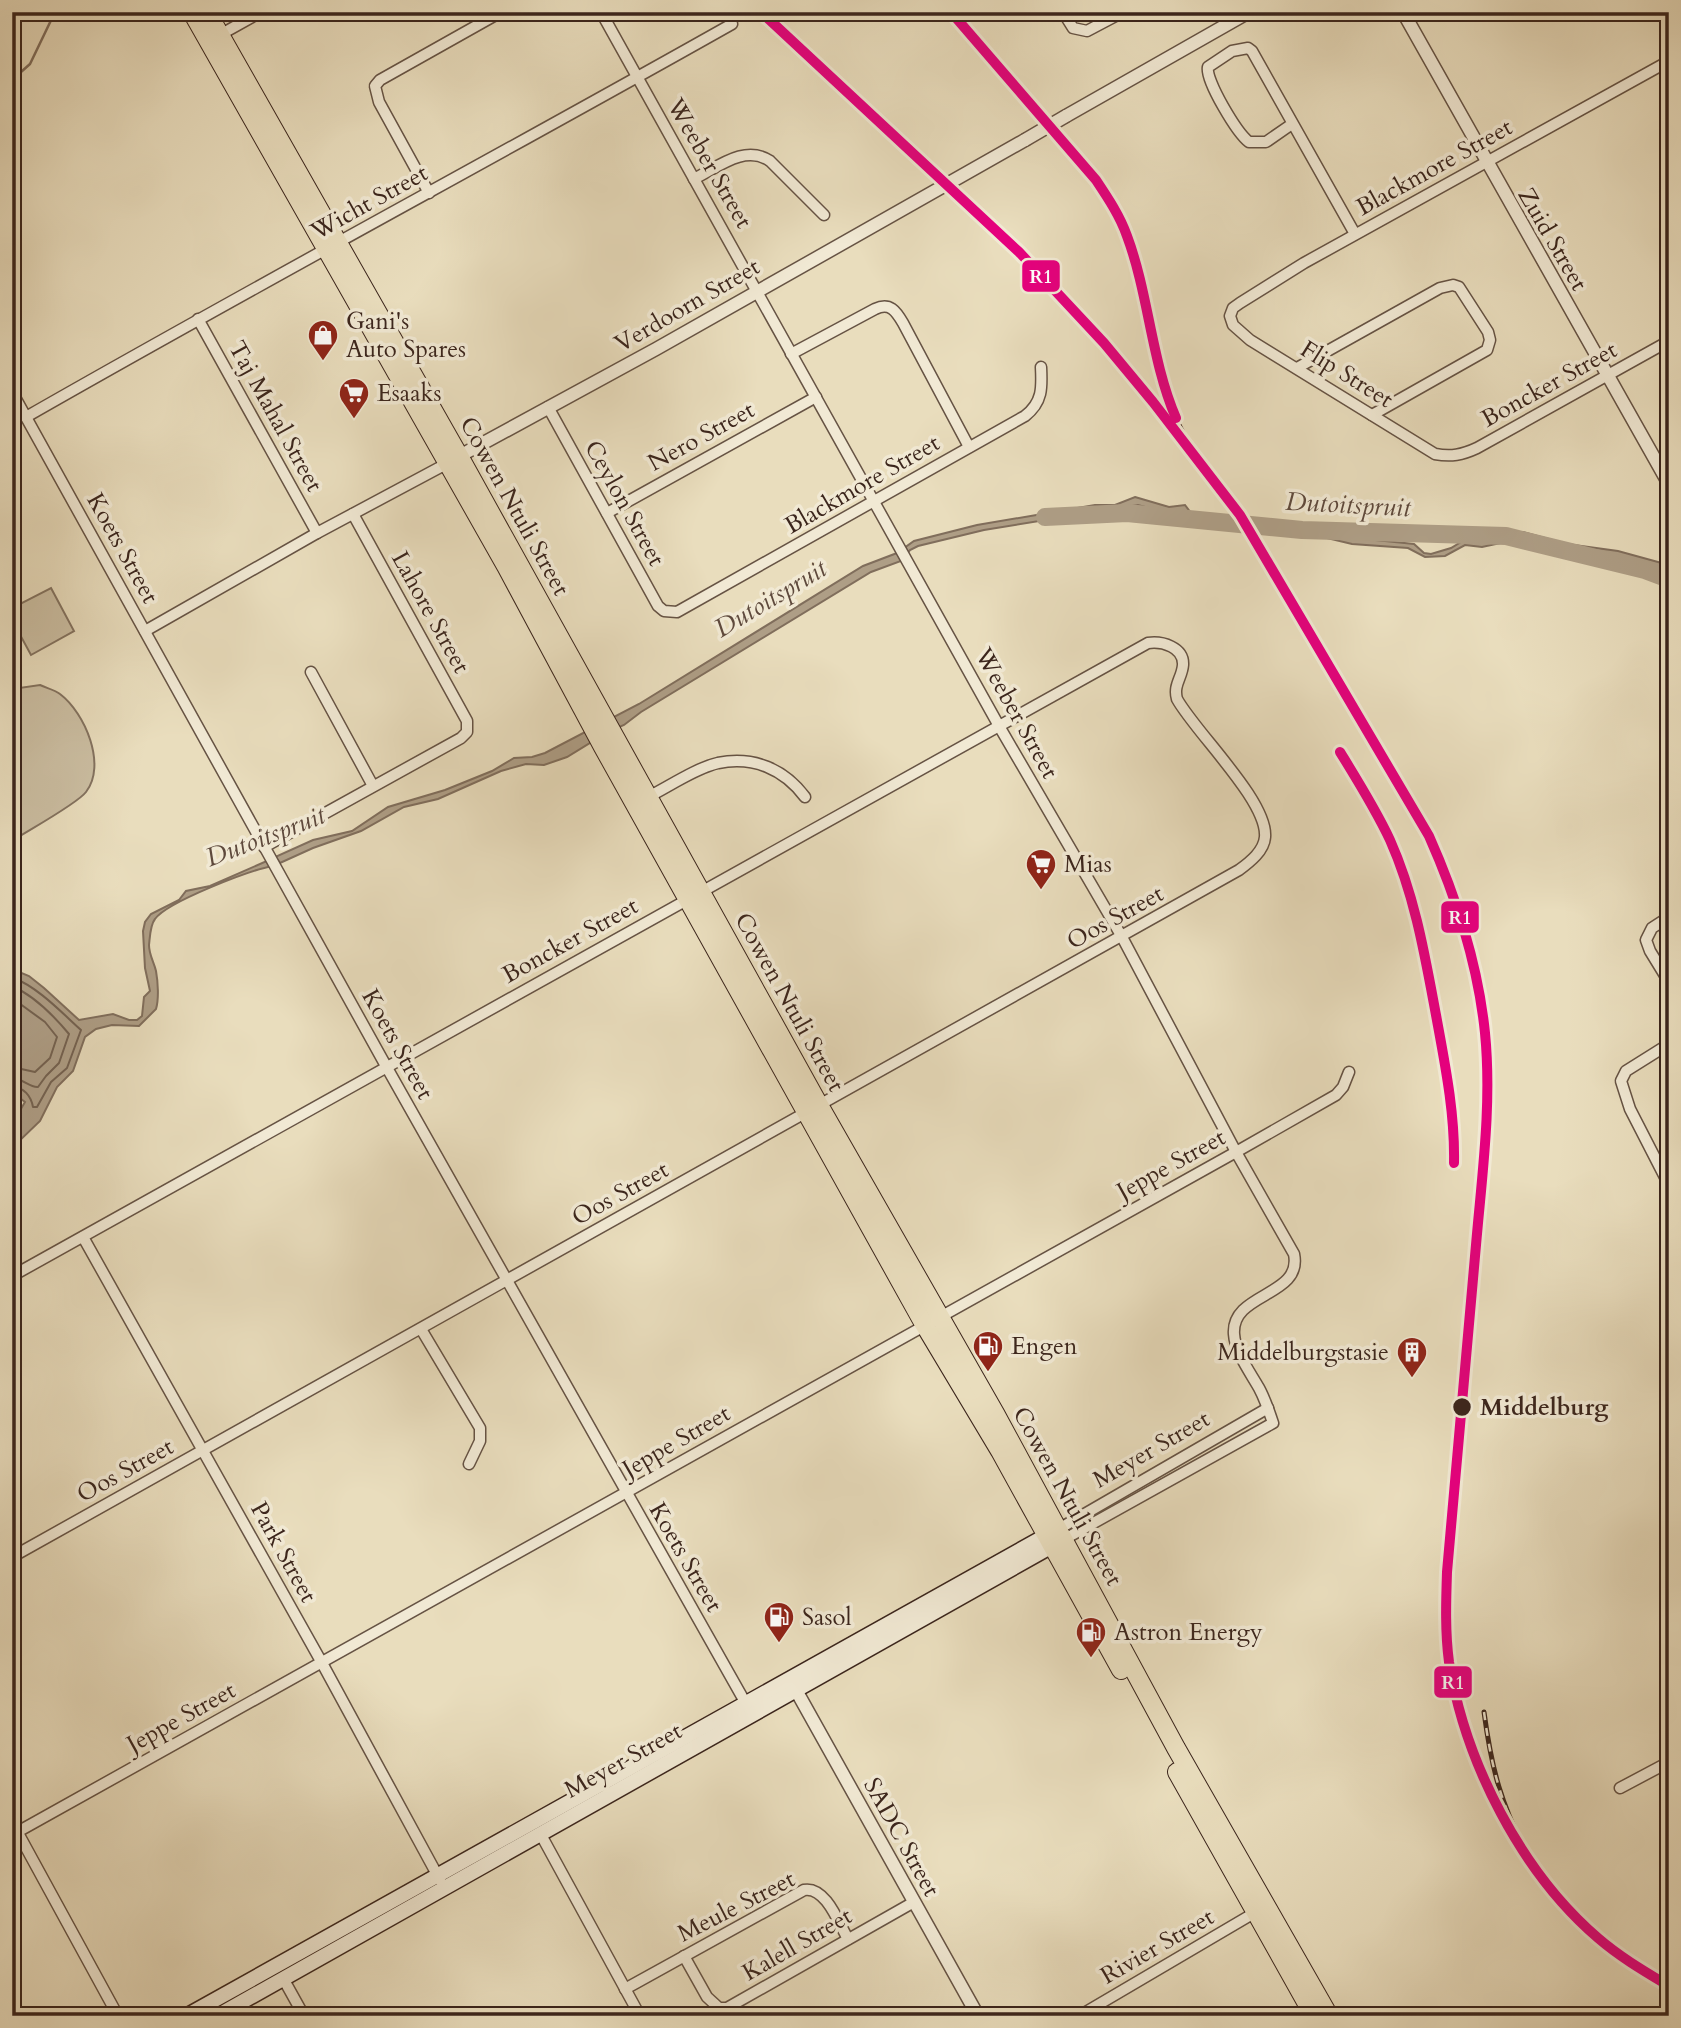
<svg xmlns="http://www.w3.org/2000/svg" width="1681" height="2028" viewBox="0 0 1681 2028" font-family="Cardo,serif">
	<rect width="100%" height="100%" fill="#e9ddbd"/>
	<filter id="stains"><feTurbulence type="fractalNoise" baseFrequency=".00286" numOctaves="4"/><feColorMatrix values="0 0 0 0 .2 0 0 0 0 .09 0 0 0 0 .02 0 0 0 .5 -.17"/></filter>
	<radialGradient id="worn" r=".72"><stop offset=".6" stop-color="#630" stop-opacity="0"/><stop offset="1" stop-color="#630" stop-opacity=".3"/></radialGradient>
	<g fill="#cbbea2" stroke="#83725f" stroke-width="2">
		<path d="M51 588 74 631 31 655 12 620V608Z"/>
		<path d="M40 685C46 688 55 690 60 694 85 713 107 765 86 792 77 804 27 831 12 841V689Z"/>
	</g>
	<g fill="#ae9e86" stroke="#806e5c" stroke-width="2">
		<path d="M1135 497 1169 507 1185 505 1191 513 1160 511 1138 505 984 530 918 546 910 550 901 561 871 572 641 712 624 725 608 732 567 757 544 765 526 764 501 771 438 799 404 807 361 831 313 848 280 863 275 857 313 840 352 831 388 807 445 790 492 771 514 758 532 757 545 753 639 704 863 566 897 553 914 541 977 525 1095 505H1115Z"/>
		<path d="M1305 526 1356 538 1414 544 1424 553 1431 554 1451 548 1466 539 1484 542 1494 539 1506 532H1523L1567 544 1618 551 1669 565V573L1630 561 1524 538 1482 547 1465 545 1445 556 1425 557 1408 548 1352 544 1327 538H1304Z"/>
		<path d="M269 860 273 866C250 870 167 902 155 919 150 925 150 937 149 945 149 955 154 962 156 971 158 982 159 999 156 1009L139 1026 112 1025 96 1029 85 1037 73 1071 57 1087 40 1121 12 1148V1124L25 1102 12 1092V969L29 976 44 988 79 1020 113 1014 129 1020H137L142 1016 144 997 150 991 145 968 143 931 145 922 151 914 179 900 186 891 210 886Z"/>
	</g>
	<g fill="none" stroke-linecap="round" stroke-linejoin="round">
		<g stroke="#746251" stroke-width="2">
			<path d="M12 977C39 988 60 1011 81 1030L67 1068 51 1082 37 1107H33C31 1096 24 1087 12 1087"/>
			<path d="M12 986C35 996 54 1016 69 1034L59 1063 46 1076 38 1087C30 1088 22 1078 12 1078"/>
			<path d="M12 998 45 1022 57 1037 50 1058 35 1072 12 1067"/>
		</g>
		<path stroke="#806e5c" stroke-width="2.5" d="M12 80 30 64 55 12"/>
		<path stroke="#ae9e86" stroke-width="18" d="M1045 517 1127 513 1302 530 1506 536 1645 570 1669 579"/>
		<g stroke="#665344" stroke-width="13">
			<g id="minor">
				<path d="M601 12 999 726 1122 937 1236 1152 1294 1254C1303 1297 1231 1292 1234 1334 1235 1352 1250 1372 1259 1388 1265 1399 1269 1411 1273 1423L1063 1540"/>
				<path d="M1063 12 1073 28 1087 31 1123 12"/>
				<path d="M218 36 261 12"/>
				<path d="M1669 61 1304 263 1240 303 1233 308 1230 316 1233 325 1250 340 1435 454C1451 457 1462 455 1477 448L1669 341"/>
				<path d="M1292 124 1266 142H1249C1237 133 1205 80 1208 67L1232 51 1248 48 1252 51 1355 234"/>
				<path d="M694 179C718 167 745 144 770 161L824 215"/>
				<path d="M429 193 379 102 375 86 380 80 501 12"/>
				<path d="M198 319 317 533"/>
				<path d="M791 354 875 309C890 302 896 311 903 323L969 447"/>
				<path d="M1297 368 1440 288 1453 285 1459 287 1488 332 1490 340 1487 350 1372 415"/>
				<path d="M12 392 386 1066 749 1709"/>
				<path d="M548 407 658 606 664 611 677 612 1025 416C1043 402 1042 387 1041 367"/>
				<path d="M26 417C260 283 498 156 732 24"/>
				<path d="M607 513 816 397"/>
				<path d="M145 631 317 533 448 463"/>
				<path d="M311 672 373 786"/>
				<path d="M648 797C668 787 696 768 718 763 754 756 784 769 805 797"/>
				<path d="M264 847 461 738 467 732V721L353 514"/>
				<path d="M1669 917 1652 928 1646 940 1650 951 1669 982"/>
				<path d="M1669 1044 1626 1071 1621 1081 1630 1109 1669 1185"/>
				<path d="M83 1237 322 1663 440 1880"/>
				<path d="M12 1276 1148 643C1162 641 1184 647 1183 665 1182 678 1173 685 1177 699 1195 732 1268 801 1265 837 1264 851 1250 862 1239 870L12 1557"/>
				<path d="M421 1329 480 1428V1441L469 1464"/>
				<path d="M1057 1530 1268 1408"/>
				<path d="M1620 1788 1669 1762"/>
				<path d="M12 1822 118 2016"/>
				<path d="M540 1833 640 2016"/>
				<path d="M12 1835 1236 1152 1336 1095 1343 1087 1349 1072"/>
				<path d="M684 1956 707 1997 719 2008H727L914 1902"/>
				<path d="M284 1980 304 2016"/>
				<path d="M625 1989 804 1890C826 1886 839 1924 848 1939"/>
				<path d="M1079 2016 1261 1909"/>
			</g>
		</g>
		<g stroke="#665344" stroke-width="15">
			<g id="tertiary">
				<path d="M1403 12 1669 484"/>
				<path d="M1066 116 1249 12"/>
				<path d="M454 459 656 349 1025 140"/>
				<path d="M792 1683 978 2016"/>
			</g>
		</g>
		<g stroke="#3b251c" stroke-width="17">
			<g id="secondary">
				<path d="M186 2016 1056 1530"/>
				<path d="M217 2016 1061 1541"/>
			</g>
		</g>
		<g stroke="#3b251c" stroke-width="20">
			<g id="trunk">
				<path d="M192 12 506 566 603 747 924 1324 1000 1451 1121 1670"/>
				<path d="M207 12 459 456 819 1105 996 1415 1176 1748 1329 2016"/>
				<path d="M1177 1772 1314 2016"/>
			</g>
		</g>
		<use href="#minor" stroke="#f1e9d4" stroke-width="10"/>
		<use href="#tertiary" stroke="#f1e9d4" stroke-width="12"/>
		<use href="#secondary" stroke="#f1e9d4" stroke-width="14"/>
		<use href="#trunk" stroke="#e9ddbd" stroke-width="18"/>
		<g stroke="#3b251c" stroke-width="5">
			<g id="rail">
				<path d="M951 12 1096 180C1107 196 1117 213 1125 231 1149 285 1151 348 1170 403 1178 427 1192 449 1205 470"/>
				<path d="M1340 752C1358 781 1376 810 1390 840 1415 896 1425 956 1436 1015 1445 1064 1455 1113 1454 1163"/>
				<path d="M1484 1712C1492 1772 1501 1803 1528 1857"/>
				<path d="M1667 1985 1669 1986"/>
			</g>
		</g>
		<use href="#rail" stroke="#f1e9d4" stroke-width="2.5" stroke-dasharray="8" stroke-linecap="butt"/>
		<g stroke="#665344" stroke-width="15" stroke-linecap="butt">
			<path id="tertiary-bridge" d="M1025 140 1066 116"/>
		</g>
		<use href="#tertiary-bridge" stroke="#f1e9d4" stroke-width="12"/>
		<g stroke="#f1e9d4" stroke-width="16">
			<g id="rail-1">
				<path d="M761 12 1019 252 1104 343 1153 402 1240 515 1429 836C1457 899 1478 964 1485 1033 1492 1104 1482 1175 1476 1245 1467 1354 1456 1463 1447 1572 1446 1602 1445 1632 1449 1662 1465 1762 1521 1872 1598 1938 1620 1957 1644 1971 1669 1986"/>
				<path d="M951 12 1096 180C1108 198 1120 216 1127 236 1149 295 1151 360 1176 418"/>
				<path d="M1340 752C1358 781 1376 810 1390 840 1415 896 1425 956 1436 1015 1445 1064 1455 1113 1454 1163"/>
			</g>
		</g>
		<use href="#rail-1" stroke="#e5007d" stroke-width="10"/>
	</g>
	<defs>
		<g id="shop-pin" transform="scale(1.575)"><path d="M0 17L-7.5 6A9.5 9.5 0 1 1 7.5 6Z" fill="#8f2418" stroke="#f1e9d4"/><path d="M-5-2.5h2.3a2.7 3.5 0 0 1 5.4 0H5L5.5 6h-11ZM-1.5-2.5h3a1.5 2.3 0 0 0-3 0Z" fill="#fff"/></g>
		<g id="supermarket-pin" transform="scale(1.575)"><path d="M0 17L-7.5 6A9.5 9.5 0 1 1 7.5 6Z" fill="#8f2418" stroke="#f1e9d4"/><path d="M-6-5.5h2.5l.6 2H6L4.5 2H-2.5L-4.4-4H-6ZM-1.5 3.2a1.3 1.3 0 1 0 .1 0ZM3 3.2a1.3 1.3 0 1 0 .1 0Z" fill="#fff"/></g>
		<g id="fuel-pin" transform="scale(1.575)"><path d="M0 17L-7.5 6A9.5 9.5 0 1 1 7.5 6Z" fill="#8f2418" stroke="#f1e9d4"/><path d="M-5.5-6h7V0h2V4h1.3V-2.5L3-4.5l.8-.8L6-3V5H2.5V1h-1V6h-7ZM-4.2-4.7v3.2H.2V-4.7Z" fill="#fff"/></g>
		<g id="building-pin" transform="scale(1.575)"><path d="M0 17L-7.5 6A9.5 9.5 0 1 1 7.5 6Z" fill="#8f2418" stroke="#f1e9d4"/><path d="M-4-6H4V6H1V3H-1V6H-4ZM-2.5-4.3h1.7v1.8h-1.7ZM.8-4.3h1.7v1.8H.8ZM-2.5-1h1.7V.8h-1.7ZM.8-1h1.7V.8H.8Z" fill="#fff"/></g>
	</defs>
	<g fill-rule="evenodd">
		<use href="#shop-pin" x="323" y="335"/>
		<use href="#supermarket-pin" x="354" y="393"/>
		<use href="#supermarket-pin" x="1041" y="864"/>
		<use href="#fuel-pin" x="988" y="1346"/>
		<use href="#building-pin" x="1412" y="1352"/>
		<use href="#fuel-pin" x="779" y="1617"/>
		<use href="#fuel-pin" x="1091" y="1632"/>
	</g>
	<circle fill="#3b251c" stroke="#f1e9d4" stroke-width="2.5" cx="1462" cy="1407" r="10"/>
	<g text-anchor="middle" stroke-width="7" stroke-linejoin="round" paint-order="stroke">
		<g font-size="24" fill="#3b251c" stroke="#f1e9d4">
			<text transform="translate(710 163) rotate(60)" y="8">Weeber Street</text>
			<text transform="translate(1434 167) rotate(-29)" y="8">Blackmore Street</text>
			<text transform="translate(369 202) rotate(-29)" y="8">Wicht Street</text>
			<text transform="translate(1553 239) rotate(60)" y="8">Zuid Street</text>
			<text transform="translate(687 305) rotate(-30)" y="8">Verdoorn Street</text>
			<text transform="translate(1347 374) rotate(32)" y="8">Flip Street</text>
			<text transform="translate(1549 384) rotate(-29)" y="8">Boncker Street</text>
			<text transform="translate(276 416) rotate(61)" y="8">Taj Mahal Street</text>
			<text transform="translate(701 436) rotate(-29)" y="8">Nero Street</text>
			<text transform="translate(862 484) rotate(-30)" y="8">Blackmore Street</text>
			<text transform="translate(625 503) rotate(61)" y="8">Ceylon Street</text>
			<text transform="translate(515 506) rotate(61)" y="8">Cowen Ntuli Street</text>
			<text transform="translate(123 548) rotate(61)" y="8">Koets Street</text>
			<text transform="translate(431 612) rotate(61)" y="8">Lahore Street</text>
			<text transform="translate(1017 713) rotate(61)" y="8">Weeber Street</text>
			<text transform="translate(1115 917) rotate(-29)" y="8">Oos Street</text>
			<text transform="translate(570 940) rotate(-29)" y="8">Boncker Street</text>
			<text transform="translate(790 1002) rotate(61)" y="8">Cowen Ntuli Street</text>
			<text transform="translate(398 1044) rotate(61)" y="8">Koets Street</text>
			<text transform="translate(1171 1164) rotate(-29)" y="8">Jeppe Street</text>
			<text transform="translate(620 1193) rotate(-29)" y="8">Oos Street</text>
			<text transform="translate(676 1441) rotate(-30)" y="8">Jeppe Street</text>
			<text transform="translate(1151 1449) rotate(-30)" y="8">Meyer Street</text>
			<text transform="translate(125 1470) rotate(-29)" y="8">Oos Street</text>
			<text transform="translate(1068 1496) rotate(61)" y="8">Cowen Ntuli Street</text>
			<text transform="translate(284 1552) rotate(61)" y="8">Park Street</text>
			<text transform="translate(686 1557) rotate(60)" y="8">Koets Street</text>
			<text transform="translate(181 1717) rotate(-29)" y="8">Jeppe Street</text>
			<text transform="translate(623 1760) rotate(-29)" y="8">Meyer Street</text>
			<text transform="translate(902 1837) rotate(61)" y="8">SADC Street</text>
			<text transform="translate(736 1906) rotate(-27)" y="8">Meule Street</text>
			<text transform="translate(797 1944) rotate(-30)" y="8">Kalell Street</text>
			<text transform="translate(1157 1946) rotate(-30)" y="8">Rivier Street</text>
		</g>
		<g font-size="24" fill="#3b251c" stroke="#f1e9d4" text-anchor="start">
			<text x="346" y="329">Gani's<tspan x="346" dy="28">Auto Spares</tspan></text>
			<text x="377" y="401">Esaaks</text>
			<text x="1064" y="872">Mias</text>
			<text x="1011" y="1354">Engen</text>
			<text x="1389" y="1360" text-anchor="end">Middelburgstasie</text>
			<text x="802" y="1625">Sasol</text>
			<text x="1114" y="1640">Astron Energy</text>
		</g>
		<g font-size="24" font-weight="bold" fill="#3b251c" stroke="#f1e9d4" text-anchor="start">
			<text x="1480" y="1415">Middelburg</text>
		</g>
		<g font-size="26" font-style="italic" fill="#5e493c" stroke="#f1e9d4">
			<text transform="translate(1348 504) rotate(3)" y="9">Dutoitspruit</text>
			<text transform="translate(770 598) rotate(-31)" y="9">Dutoitspruit</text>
			<text transform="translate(265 836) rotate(-21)" y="9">Dutoitspruit</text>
		</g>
	</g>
	<g stroke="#f1e9d4" stroke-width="2.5">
		<rect x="1021" y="259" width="40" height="34" rx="7" fill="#e5007d"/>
		<rect x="1440" y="900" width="40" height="34" rx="7" fill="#e5007d"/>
		<rect x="1433" y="1665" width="40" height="34" rx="7" fill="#e5007d"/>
	</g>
	<g font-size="19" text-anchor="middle" font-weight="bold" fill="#fff">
		<text x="1041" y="283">R1</text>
		<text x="1460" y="924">R1</text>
		<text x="1453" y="1689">R1</text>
	</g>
	<rect width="1681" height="2028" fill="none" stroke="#e9ddbd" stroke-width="42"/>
	<rect x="14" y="14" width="1653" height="2000" fill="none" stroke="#3b251c" stroke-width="3.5"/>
	<rect x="21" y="21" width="1639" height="1986" fill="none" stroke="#3b251c" stroke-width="2"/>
	<rect width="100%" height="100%" filter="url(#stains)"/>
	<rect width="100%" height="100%" fill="url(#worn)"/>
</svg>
